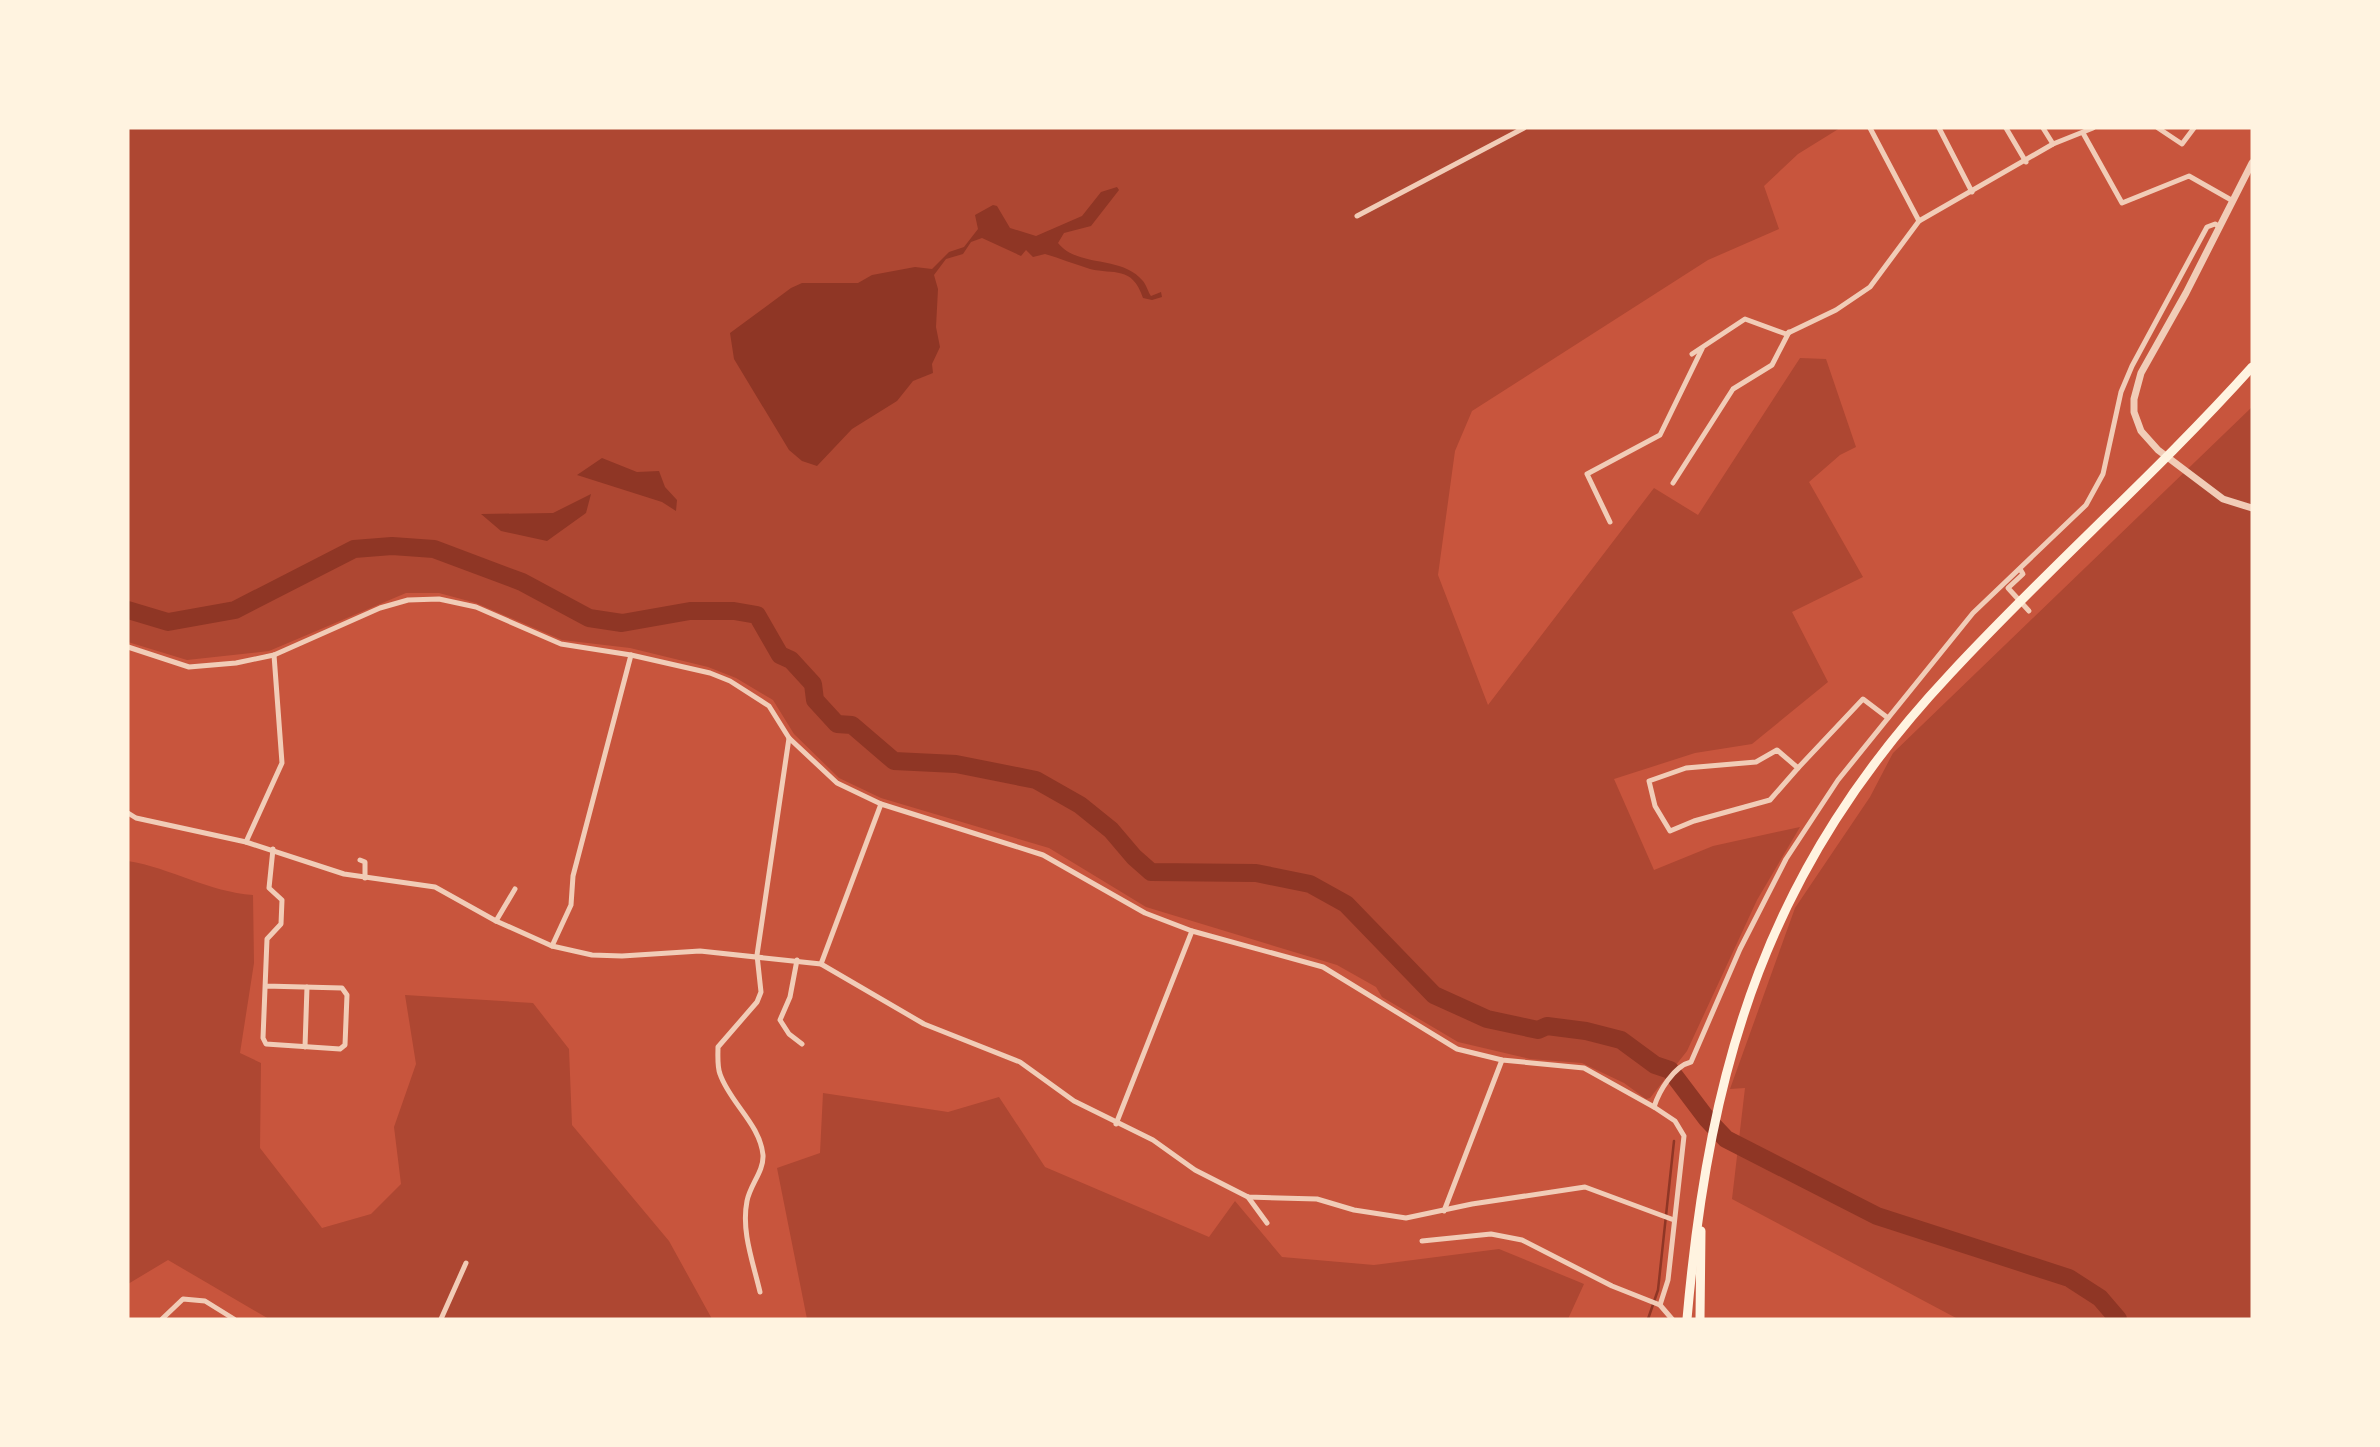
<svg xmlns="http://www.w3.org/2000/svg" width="2380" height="1447" viewBox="0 0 2380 1447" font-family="'Varela Round',sans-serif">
	<rect width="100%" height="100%" fill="#c8553d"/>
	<g fill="#ae4732">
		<path d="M128 128H1840L1798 154 1764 186 1779 229 1708 260 1472 411 1455 451 1438 575 1488 705 1654 488 1698 515 1800 358 1826 359 1856 447 1840 455 1809 482 1863 577 1792 612 1828 682 1752 744 1695 753 1614 779 1654 870 1713 846 1800 827 1757 900 1687 1051 1650 1098 1646 1099 1624 1083 1582 1063 1530 1059 1458 1042 1382 997 1376 987 1337 965 1146 907 1049 848 881 798 839 778 794 734 773 700 736 678 708 667 630 648 562 640 476 603 439 593H406L269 651 187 660 128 642Z"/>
		<path d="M2252 407V1319H1958L1732 1199 1745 1088 1730 1089 1795 908 1870 797 1893 753Z"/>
		<path d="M128 861C171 868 209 892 253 895L254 963 240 1053 261 1063 260 1148 322 1228 371 1214 401 1184 394 1127 416 1064 405 995 533 1003 569 1049 572 1125 669 1241 712 1319H269L168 1260 128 1284Z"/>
		<path d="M823 1093 948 1112 999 1097 1045 1167 1209 1237 1235 1201 1282 1257 1374 1265 1499 1249 1584 1284 1568 1319H807L777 1168 820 1153Z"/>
	</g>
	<g fill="#8f3625">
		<path d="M1117 187 1119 190 1091 226 1064 233 1058 243C1078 268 1122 255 1143 281 1147 286 1148 292 1151 296L1161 292 1162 297 1152 300 1143 298C1132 265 1114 275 1090 269 1074 264 1059 258 1045 254L1033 257 1026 250 1021 256 982 238 971 242 963 254 946 259 934 275 938 289 936 327 940 347 932 364 933 373 913 381 897 401 852 429 817 466 802 461 789 450 734 359 730 333 791 288 802 283H858L872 275 915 267 932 269 949 252 964 247 978 229 975 215 993 205 997 206 1010 228 1036 236 1082 216 1101 192Z"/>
		<path d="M602 458 637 472 659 471 665 487 677 500 676 511 662 502 577 475Z"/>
		<path d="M591 494 586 513 547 541 501 531 481 514 553 513Z"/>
	</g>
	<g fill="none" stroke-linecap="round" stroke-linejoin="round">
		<path stroke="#8f3625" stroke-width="2.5" d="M1648 1319 1658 1290 1674 1141"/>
		<path stroke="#8f3625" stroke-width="18" d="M128 610 168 622 235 610 354 549 392 546 434 549 522 582 589 618 622 623 690 611H734L757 615 780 655 791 660 813 684 815 700 837 724 852 725 894 761 956 764 1036 780 1080 805 1111 830 1134 857 1151 872 1256 873 1310 884 1346 904 1434 995 1487 1019 1538 1030 1547 1026 1586 1031 1621 1040 1655 1065 1670 1070 1707 1119 1726 1139 1877 1216 2069 1278 2100 1298 2118 1319"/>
		<g stroke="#f1ccb7" stroke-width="5">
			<path d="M1870 128 1919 221"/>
			<path d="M1939 128 1972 192"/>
			<path d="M2006 128 2026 162"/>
			<path d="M2043 128 2053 144"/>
			<path d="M2158 128 2182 144 2194 128"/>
			<path d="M2083 133 2122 203 2189 176 2233 201"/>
			<path d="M1357 216 1524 128"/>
			<path d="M1692 354 1745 319 1786 334 1836 310 1870 287 1919 221 2053 144 2093 128"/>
			<path d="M1673 483 1733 389 1772 365 1789 332"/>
			<path d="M1610 522 1587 474 1660 435 1702 349"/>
			<path d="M2020 569 2023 574 2008 588 2029 611"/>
			<path d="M128 647 189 667 236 663 274 655 380 608 408 600 439 599 476 607 561 644 631 655 710 673 730 681 769 706 789 738 837 783 881 804 1043 855 1145 913 1192 931 1323 967 1457 1049 1502 1060 1584 1068 1654 1107 1675 1121 1684 1136 1668 1280 1660 1305"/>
			<path d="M1777 750 1798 768 1770 800 1694 821 1670 831 1655 806 1649 781 1686 768 1756 762Z"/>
			<path d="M1798 768 1863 699 1888 718"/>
			<path d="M128 813 136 818 246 842 344 874 435 887 496 921 552 946 592 955 622 956 700 951 821 964 924 1024 1020 1062 1074 1101 1153 1140 1195 1170 1248 1197 1317 1199 1354 1210 1406 1218 1472 1204 1585 1187 1674 1220"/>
			<path d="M246 842 282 763 274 655"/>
			<path d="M360 860 365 862V878"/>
			<path d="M496 921 515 889"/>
			<path d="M552 946 571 905 573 876 631 655"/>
			<path d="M797 960 790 997 780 1020 789 1034 802 1044"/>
			<path d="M821 964 881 804"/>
			<path d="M265 986 342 988 347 995 345 1045 340 1049 266 1044 263 1038 267 939 281 924 282 900 269 888 273 849"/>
			<path d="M305 1047 307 987"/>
			<path d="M1654 1107C1659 1091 1674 1066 1691 1062L1740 949 1786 859 1838 780 1973 613 2086 505 2103 474 2121 392 2132 366 2207 227 2215 224 2220 227"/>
			<path d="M1116 1124 1192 931"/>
			<path d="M1248 1197 1267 1223"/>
			<path d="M1444 1211 1502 1060"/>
			<path d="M1422 1241 1491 1234 1522 1240 1612 1286 1660 1305 1672 1319"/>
			<path d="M760 1292C753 1262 741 1231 747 1201 750 1185 764 1171 763 1155 760 1124 730 1103 720 1074 717 1066 718 1055 718 1047L757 1002 761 992 757 955 789 738"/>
			<path d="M162 1319 183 1299 205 1301 234 1319"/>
			<path d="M441 1319 466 1263"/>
		</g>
		<path stroke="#f1ccb7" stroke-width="7" d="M2252 163 2186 293 2141 373 2134 399V412L2141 431 2158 450 2223 499 2252 508"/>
		<g stroke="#fff3e0" stroke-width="9">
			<path d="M1687 1319C1710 1059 1768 868 1950 674 2048 568 2156 474 2252 367"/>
			<path d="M1700 1319 1701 1231"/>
		</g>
	</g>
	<rect width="2380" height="1447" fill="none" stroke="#fff3e0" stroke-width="259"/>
</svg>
